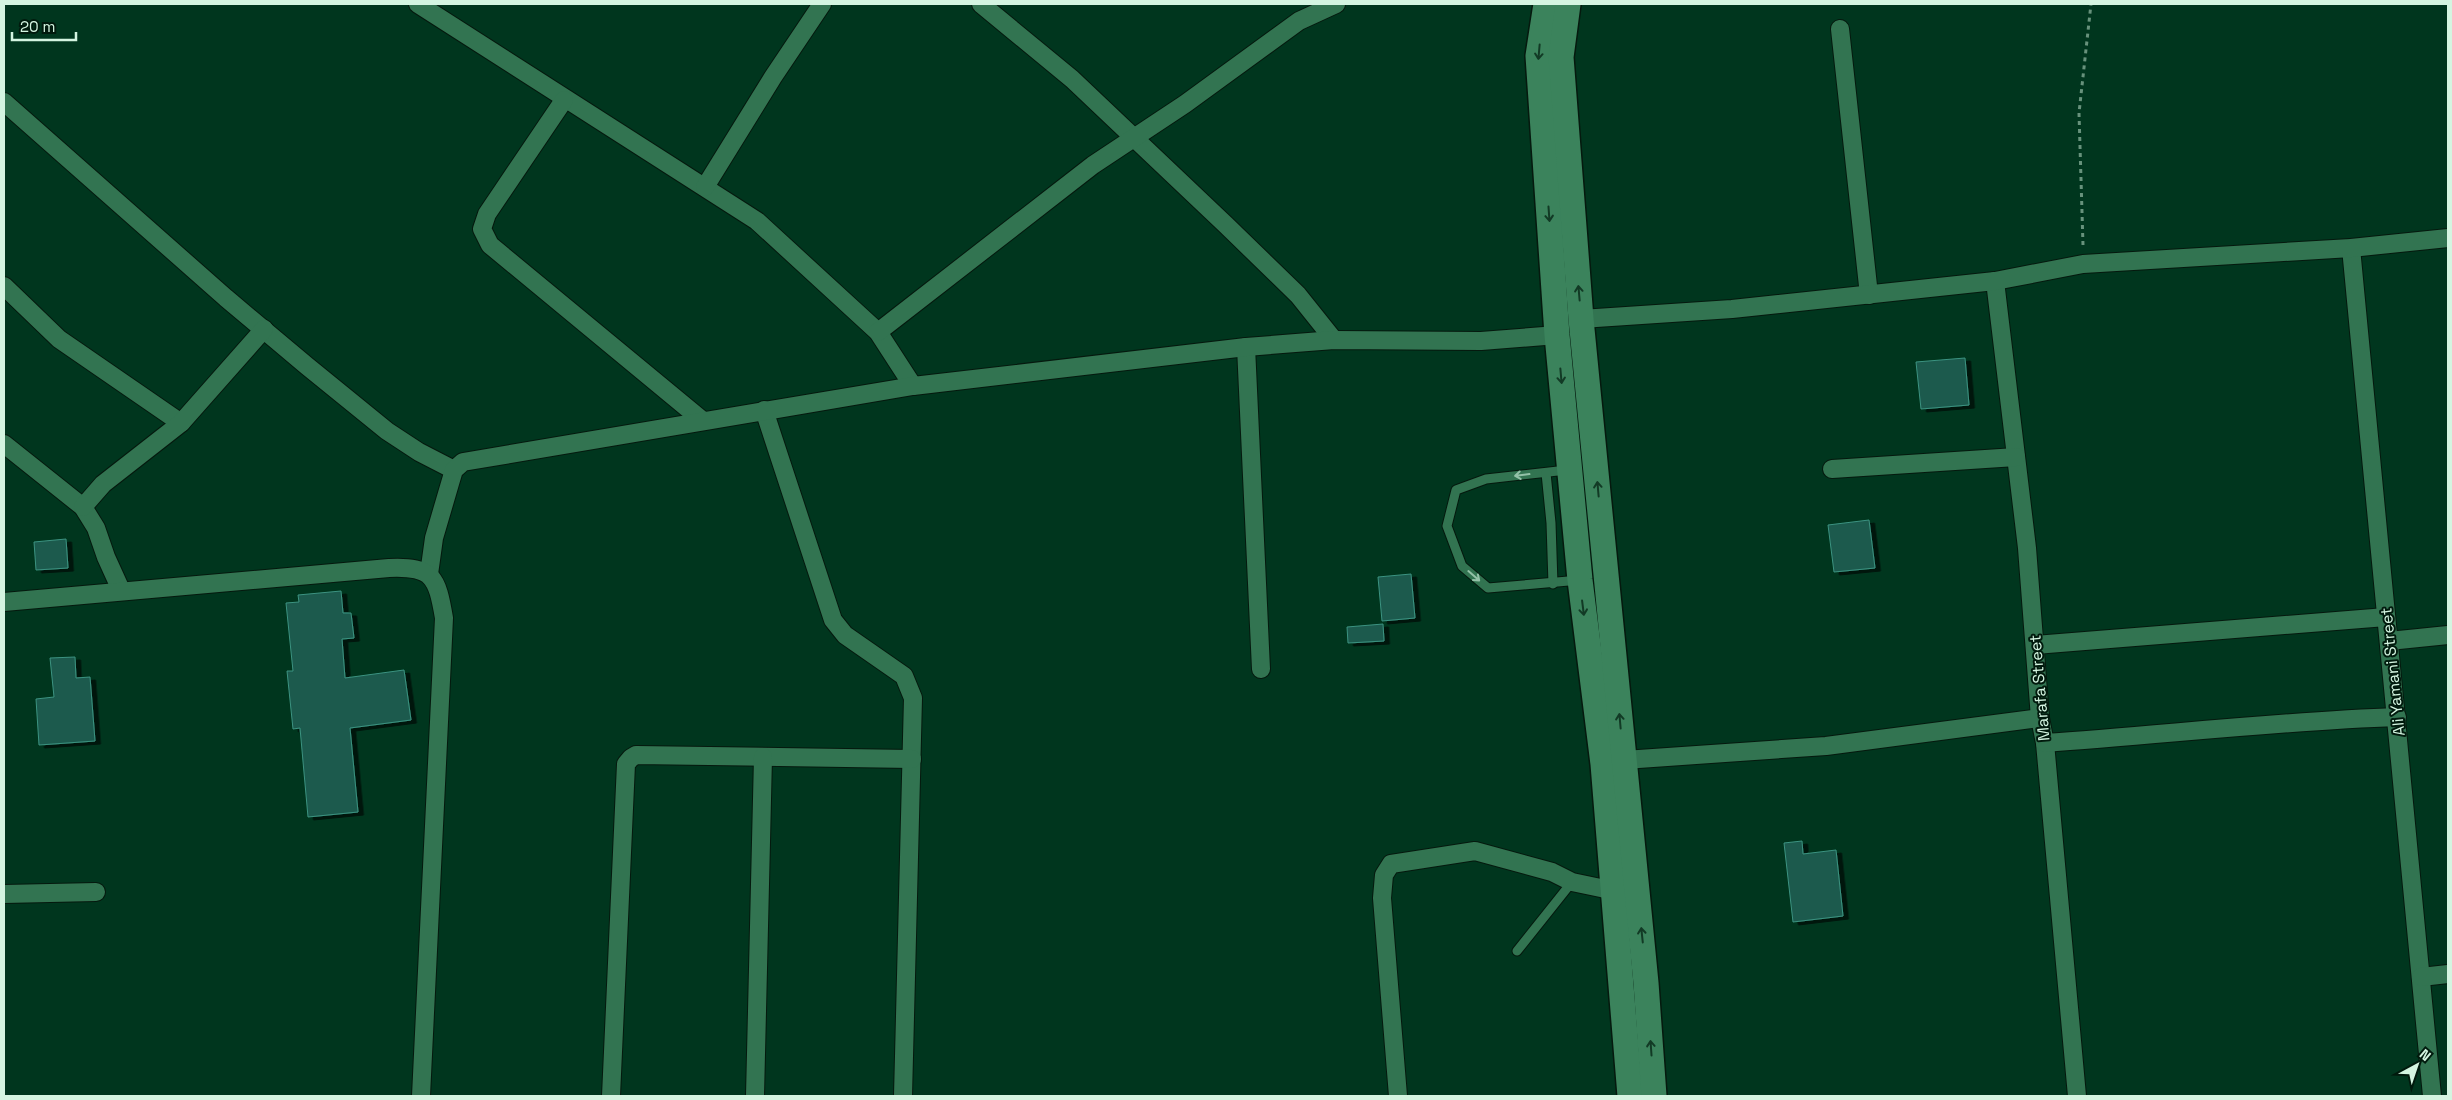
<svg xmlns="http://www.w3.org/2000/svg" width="2452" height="1100" viewBox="0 0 2452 1100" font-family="'Space Grotesk',sans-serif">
	<defs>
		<filter id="shadow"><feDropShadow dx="5.5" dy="3" stdDeviation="0" flood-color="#0009"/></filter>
	</defs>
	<rect width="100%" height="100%" fill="#00361e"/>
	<g fill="#1c5a4e" stroke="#3c9381" filter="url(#shadow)">
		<path d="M1965 358 1969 405 1921 409 1916 362Z"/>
		<path d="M1869 520 1875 568 1834 572 1828 525Z"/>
		<path d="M66 539 68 568 36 570 34 542Z"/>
		<path d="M1411 574 1415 618 1382 621 1378 577Z"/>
		<path d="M341 591 343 613H351L354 638 342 639 345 678 404 670 411 720 350 728 358 812 308 817 300 728 293 729 287 671H293L286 603 299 602 298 595Z"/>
		<path d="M1383 624 1384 641 1348 643 1347 627Z"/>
		<path d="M75 657 76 678 90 677 95 741 39 745 36 699 54 697 50 658Z"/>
		<path d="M1802 841 1803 854 1836 850 1843 916 1793 922 1784 843Z"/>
	</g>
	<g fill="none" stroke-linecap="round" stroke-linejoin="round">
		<g stroke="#05190e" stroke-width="11">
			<g id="service">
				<path d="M1567 470 1486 479 1456 490 1447 526 1462 566 1488 588 1580 580"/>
				<path d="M1546 473 1551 523 1553 584"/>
				<path d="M1517 951 1572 882"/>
			</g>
		</g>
		<g stroke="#05190e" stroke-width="20">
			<g id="minor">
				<path d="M418 4 757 221 878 332 913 386"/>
				<path d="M981 4 1072 79 1226 225 1298 295 1334 340"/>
				<path d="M1840 29 1869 295"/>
				<path d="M564 100 487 214 482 229 490 245 703 421"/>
				<path d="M4 102 226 298 307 366 387 431 419 452 454 470"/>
				<path d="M705 187 773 77 822 4"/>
				<path d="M2351 248 2432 1096"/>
				<path d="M1995 281 2027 548 2040 718 2045 743 2077 1096"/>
				<path d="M4 286 59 339 181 423"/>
				<path d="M1581 319 1732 309 1995 281 2083 264 2351 248 2448 238"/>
				<path d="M878 332 1093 165 1185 104 1299 21 1336 4"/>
				<path d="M1246 347 1261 669"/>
				<path d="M764 410 833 620 845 635 904 676 913 698 903 1096"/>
				<path d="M4 444 83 507 96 528 106 557 121 590"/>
				<path d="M1832 469 2016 457"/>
				<path d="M83 507 103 484 181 423 264 329"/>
				<path d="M429 574 434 538 451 480 454 470 463 462 913 386 1246 347 1334 340 1481 341 1557 335"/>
				<path d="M4 602 389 568C433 566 437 577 444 618L421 1096"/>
				<path d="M2389 641 2448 635"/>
				<path d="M2035 645 2386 617"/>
				<path d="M2045 743C2162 735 2279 721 2397 717"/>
				<path d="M1624 760 1826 746 2040 718"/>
				<path d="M4 894 96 892"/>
				<path d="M2421 977 2448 974"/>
				<path d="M611 1096 626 764 631 758 636 755 912 759"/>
				<path d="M755 1096 763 757"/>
				<path d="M1398 1096 1382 898 1384 875 1391 864 1475 851 1552 872 1572 882 1615 891"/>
			</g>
		</g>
		<g stroke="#05190e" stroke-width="28">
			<g id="secondary">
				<path d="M1546 4 1538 56 1557 335 1580 580 1603 764 1630 1096"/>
				<path d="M1568 4 1561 57 1581 319 1646 983 1654 1096"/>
			</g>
		</g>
		<path stroke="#67927c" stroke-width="3" stroke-dasharray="4 4" stroke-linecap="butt" d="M2083 245 2079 113 2091 4"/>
		<use href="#service" stroke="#327451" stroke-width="9"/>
		<use href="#minor" stroke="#327451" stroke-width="18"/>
		<use href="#secondary" stroke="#3b835c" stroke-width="25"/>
	</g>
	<defs><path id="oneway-shaft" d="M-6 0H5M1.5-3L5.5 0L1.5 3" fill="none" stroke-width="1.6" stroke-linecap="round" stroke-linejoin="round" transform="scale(1.25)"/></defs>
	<g stroke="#123a25">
		<use href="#oneway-shaft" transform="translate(1539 52) rotate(95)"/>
		<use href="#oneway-shaft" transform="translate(1549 214) rotate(86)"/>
		<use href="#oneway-shaft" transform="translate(1579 293) rotate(-95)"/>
		<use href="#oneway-shaft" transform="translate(1561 376) rotate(85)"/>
		<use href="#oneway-shaft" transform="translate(1598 489) rotate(-95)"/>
		<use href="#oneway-shaft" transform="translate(1583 608) rotate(83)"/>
		<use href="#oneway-shaft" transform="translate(1620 721) rotate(-95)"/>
		<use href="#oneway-shaft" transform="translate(1642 935) rotate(-96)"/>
		<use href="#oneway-shaft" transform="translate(1651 1048) rotate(-94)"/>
	</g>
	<g stroke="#93c1a7">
		<use href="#oneway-shaft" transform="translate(1522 475) rotate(173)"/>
		<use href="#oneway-shaft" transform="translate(1474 576) rotate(41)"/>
	</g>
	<g text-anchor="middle" stroke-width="4" stroke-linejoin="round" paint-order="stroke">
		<g font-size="16" fill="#d4f5e1" stroke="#011a0d">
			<text transform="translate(2392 672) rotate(-96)" y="6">Ali Yamani Street</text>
			<text transform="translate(2039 688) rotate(-95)" y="6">Marafa Street</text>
		</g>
	</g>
	<rect width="2452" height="1100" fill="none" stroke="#d4f5e1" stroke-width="10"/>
	<g transform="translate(2417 1065) rotate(40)" stroke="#011a0d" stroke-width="4" paint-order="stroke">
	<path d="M0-4L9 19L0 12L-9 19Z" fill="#d4f5e1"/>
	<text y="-8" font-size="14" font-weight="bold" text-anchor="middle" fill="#d4f5e1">N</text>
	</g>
	<path d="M12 32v8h64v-8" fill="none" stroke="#d4f5e1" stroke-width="2.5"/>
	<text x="20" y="32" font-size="15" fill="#d4f5e1" stroke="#011a0d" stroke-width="4" paint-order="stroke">20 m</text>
</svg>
